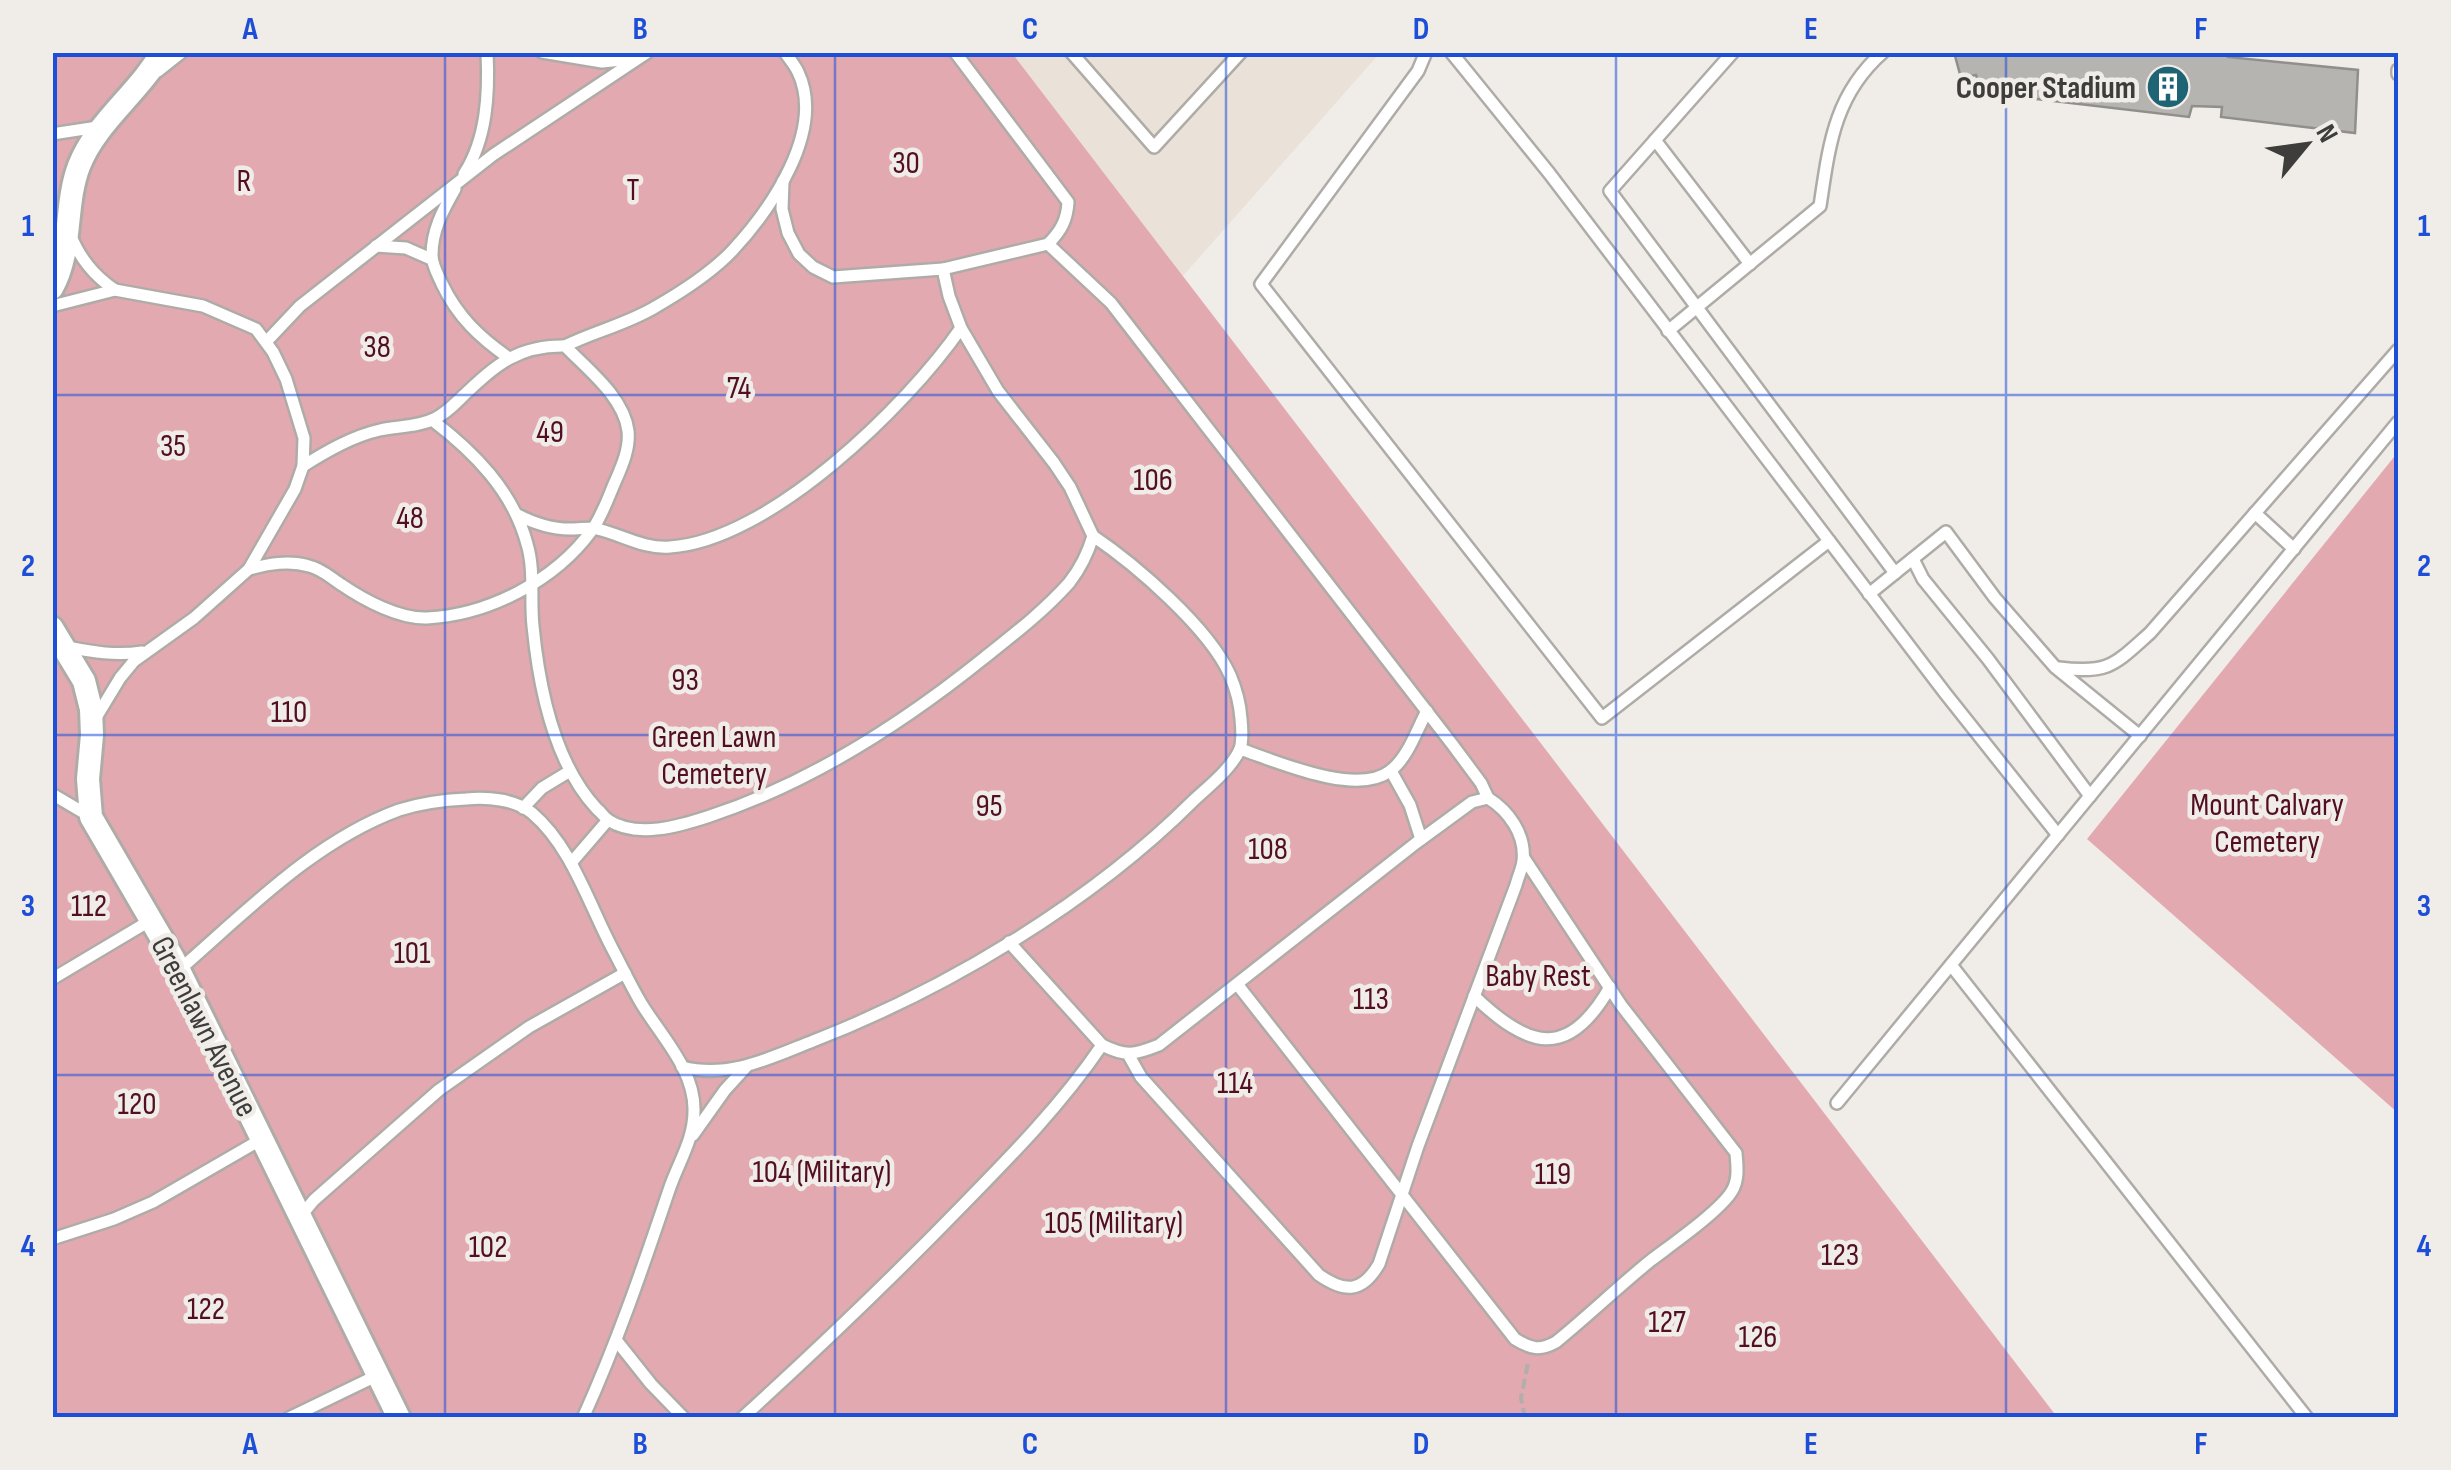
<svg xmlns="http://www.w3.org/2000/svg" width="2451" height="1470" viewBox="0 0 2451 1470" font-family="'Sofia Sans Condensed',sans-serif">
	<rect width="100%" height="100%" fill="#f0ede9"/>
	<path fill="#eae2d8" d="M1012 53H1380L1183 276Z"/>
	<g fill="#e2a9b0">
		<path d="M52 53H1012L2057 1417H53Z"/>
		<path d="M2398 452V1113L2087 839Z"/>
	</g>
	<path fill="#b5b4b0" stroke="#908f8b" stroke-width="2.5" d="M1954 52H2229L2228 57 2358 70 2355 133 2221 117 2222 107 2192 106 2189 117 2003 95 1983 98 1976 75 1961 78Z"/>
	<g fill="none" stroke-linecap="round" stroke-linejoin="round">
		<g stroke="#afaca8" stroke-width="16">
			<g id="lane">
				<path d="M542 52 602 62 632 59"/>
				<path d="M1071 52 1154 147 1241 52"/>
				<path d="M1426 52 1418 71 1261 284 1602 718 1829 541"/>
				<path d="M1451 52 1549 173 1945 693 2058 835"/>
				<path d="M1733 52 1610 191 1895 573 1946 532 1995 598 2055 667 2140 736"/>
				<path d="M2398 70V74"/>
				<path d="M158 71 182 52"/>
				<path d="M52 134 98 127"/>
				<path d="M1655 140 1750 264"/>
				<path d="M464 174C487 139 489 93 487 52"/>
				<path d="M783 181 782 209 788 233 799 254 813 267 833 277 943 269 1048 244C1061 231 1067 220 1068 202L955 52"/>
				<path d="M455 189C443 210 432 230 432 255 432 265 438 275 442 284 458 317 479 337 509 358"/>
				<path d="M70 234C80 258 93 275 115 290"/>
				<path d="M1048 244 1111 303 1452 744 1481 783 1488 798"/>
				<path d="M376 246 406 248 431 259"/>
				<path d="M943 269 949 296 961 328"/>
				<path d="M52 306 115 290 203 306 256 329 273 352 286 379 304 438 303 466 295 489 249 569 194 618 134 661 120 678 94 721"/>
				<path d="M1668 331 1820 206C1829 146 1834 95 1883 52"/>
				<path d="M266 342 300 306 493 155 648 52"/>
				<path d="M565 346C595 331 628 324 657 306 683 291 711 273 732 251 770 210 826 131 798 72 795 65 789 59 785 52"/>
				<path d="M432 420C474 452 513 491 527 544 535 570 530 599 533 626 539 688 554 763 597 809 601 812 604 817 608 820 637 839 680 826 710 816 810 783 902 724 984 658 1013 635 1044 611 1069 583 1080 569 1088 553 1093 536L1070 487 1054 463 998 391 961 328C907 406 769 541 670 547 643 549 623 535 597 529 590 527 582 529 574 529 553 530 535 524 516 514"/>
				<path d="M2255 513 2294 549"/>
				<path d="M1913 559 1923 579 1988 659 2090 796"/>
				<path d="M249 569C268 564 289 560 309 566 322 569 331 578 342 585 364 600 399 619 427 618 488 615 555 581 592 530 602 516 608 498 615 482 622 466 630 448 628 431 624 397 587 369 565 346 518 345 496 365 464 395 455 404 445 414 434 419 418 427 398 426 380 430 353 436 327 451 303 466"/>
				<path d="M1869 594 1895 573"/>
				<path d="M67 647C93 652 116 656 142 652"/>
				<path d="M2059 668C2109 674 2114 665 2150 633L2398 350"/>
				<path d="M1240 749C1276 761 1356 797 1390 771 1408 758 1417 729 1427 711"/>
				<path d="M1391 771 1410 805 1421 839"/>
				<path d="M52 794 91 817"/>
				<path d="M523 808 542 788 570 771"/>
				<path d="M571 863 608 820"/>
				<path d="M1009 942 1102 1045C1126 1057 1134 1055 1159 1045L1416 843 1472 802 1488 798C1509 811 1526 835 1523 861 1522 869 1518 877 1516 885L1418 1146 1379 1264C1362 1293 1345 1293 1319 1275L1141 1077 1128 1054"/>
				<path d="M1951 965 2307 1418"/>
				<path d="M179 970C246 912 314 841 399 810 421 803 444 800 466 799 487 797 515 799 532 813 572 847 589 905 613 950 622 967 631 986 641 1003 661 1036 695 1070 694 1111 694 1140 678 1163 669 1190 643 1267 617 1343 583 1418"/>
				<path d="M52 979 151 920"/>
				<path d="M1237 984 1515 1339C1531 1349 1540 1351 1556 1342 1588 1316 1618 1287 1650 1261 1671 1245 1720 1211 1732 1191 1739 1179 1737 1166 1736 1153L1621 1005 1524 858"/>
				<path d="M1474 996C1528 1048 1568 1061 1610 987"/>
				<path d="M682 1067C729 1079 770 1058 813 1041 947 989 1092 902 1194 800 1209 786 1232 768 1240 749 1243 740 1242 729 1241 719 1240 704 1236 689 1230 675 1209 628 1136 565 1093 536"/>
				<path d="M1837 1103 2398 422"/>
				<path d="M693 1135 725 1090 746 1067"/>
				<path d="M300 1217 314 1200 439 1090 529 1027 625 973"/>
				<path d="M52 1239 114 1219 153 1202 262 1139"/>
				<path d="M616 1340 651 1384 684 1418"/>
				<path d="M289 1418 378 1375"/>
				<path d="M742 1418C818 1349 891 1279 962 1206 1012 1155 1062 1104 1102 1045"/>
			</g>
		</g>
		<g stroke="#afaca8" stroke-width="28">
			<g id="street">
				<path d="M52 288C73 250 64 205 79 166 96 122 139 93 162 52"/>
				<path d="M52 628 84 681 91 709 92 735 88 779 91 817 173 958 399 1418"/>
			</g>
		</g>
		<path stroke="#b1aeab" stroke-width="4" stroke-dasharray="10 5" stroke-linecap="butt" d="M1525 1418 1521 1398 1528 1363"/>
		<use href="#lane" stroke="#fff" stroke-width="11"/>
		<use href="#street" stroke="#fff" stroke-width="22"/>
	</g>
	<path fill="none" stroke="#1d4ed8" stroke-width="2.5" stroke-opacity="0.55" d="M445 52V1418M835 52V1418M1226 52V1418M1616 52V1418M2006 52V1418M52 395H2398M52 735H2398M52 1075H2398"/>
	<defs>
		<g id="building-disc" transform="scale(2.25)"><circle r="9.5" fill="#1e6475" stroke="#f0ede9"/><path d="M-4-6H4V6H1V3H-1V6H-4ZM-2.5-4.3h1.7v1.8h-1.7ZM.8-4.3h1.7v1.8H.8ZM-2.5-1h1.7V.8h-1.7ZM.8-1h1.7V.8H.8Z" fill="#fff"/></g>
	</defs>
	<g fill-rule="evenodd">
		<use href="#building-disc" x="2168" y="87"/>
	</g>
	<g text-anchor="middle" stroke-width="9" stroke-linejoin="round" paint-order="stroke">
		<g font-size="32" font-weight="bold" fill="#3e3d3b" stroke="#f0ede9" text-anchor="end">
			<text x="2136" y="98">Cooper Stadium</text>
		</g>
		<g font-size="32" fill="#530f21" stroke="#f0ede9">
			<text x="906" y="173">30</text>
			<text x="244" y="191">R</text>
			<text x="633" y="200">T</text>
			<text x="377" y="357">38</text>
			<text x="739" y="398">74</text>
			<text x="550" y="442">49</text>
			<text x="173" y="456">35</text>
			<text x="1153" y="490">106</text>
			<text x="410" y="528">48</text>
			<text x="685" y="690">93</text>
			<text x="289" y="722">110</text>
			<text x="714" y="747">Green Lawn<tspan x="714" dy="37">Cemetery</tspan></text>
			<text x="2267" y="815">Mount Calvary<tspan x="2267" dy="37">Cemetery</tspan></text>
			<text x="989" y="816">95</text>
			<text x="1268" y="859">108</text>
			<text x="89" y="916">112</text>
			<text x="412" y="963">101</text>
			<text x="1538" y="986">Baby Rest</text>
			<text x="1371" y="1009">113</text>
			<text x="1235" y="1093">114</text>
			<text x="137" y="1114">120</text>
			<text x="822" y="1182">104 (Military)</text>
			<text x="1553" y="1184">119</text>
			<text x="1114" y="1233">105 (Military)</text>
			<text x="488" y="1257">102</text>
			<text x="1840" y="1265">123</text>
			<text x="206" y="1319">122</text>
			<text x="1667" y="1332">127</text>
			<text x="1758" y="1347">126</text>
		</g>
		<g font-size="32" fill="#3e3d3b" stroke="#f0ede9">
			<text transform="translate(205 1026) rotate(63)" y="11">Greenlawn Avenue</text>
		</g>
	</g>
	<rect width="2451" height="1470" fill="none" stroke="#f0ede9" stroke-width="110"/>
	<g transform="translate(2306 145) rotate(61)" stroke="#f0ede9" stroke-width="8" paint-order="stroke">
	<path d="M0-8L18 38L0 25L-18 38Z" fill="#3e3d3b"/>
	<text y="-15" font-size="28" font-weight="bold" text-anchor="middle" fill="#3e3d3b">N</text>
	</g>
	<rect x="55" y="55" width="2341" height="1360" fill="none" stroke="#1d4ed8" stroke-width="4"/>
	<g font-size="32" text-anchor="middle" font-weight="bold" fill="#1d4ed8">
		<text x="250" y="39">A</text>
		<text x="640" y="39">B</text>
		<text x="1030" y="39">C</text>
		<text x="1421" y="39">D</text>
		<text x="1811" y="39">E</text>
		<text x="2201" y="39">F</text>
		<text x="28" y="236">1</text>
		<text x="2424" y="236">1</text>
		<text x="28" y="576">2</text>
		<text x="2424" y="576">2</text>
		<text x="28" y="916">3</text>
		<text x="2424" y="916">3</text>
		<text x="28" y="1256">4</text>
		<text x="2424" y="1256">4</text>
		<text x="250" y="1454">A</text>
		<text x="640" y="1454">B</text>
		<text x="1030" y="1454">C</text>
		<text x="1421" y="1454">D</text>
		<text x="1811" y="1454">E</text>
		<text x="2201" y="1454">F</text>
	</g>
</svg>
